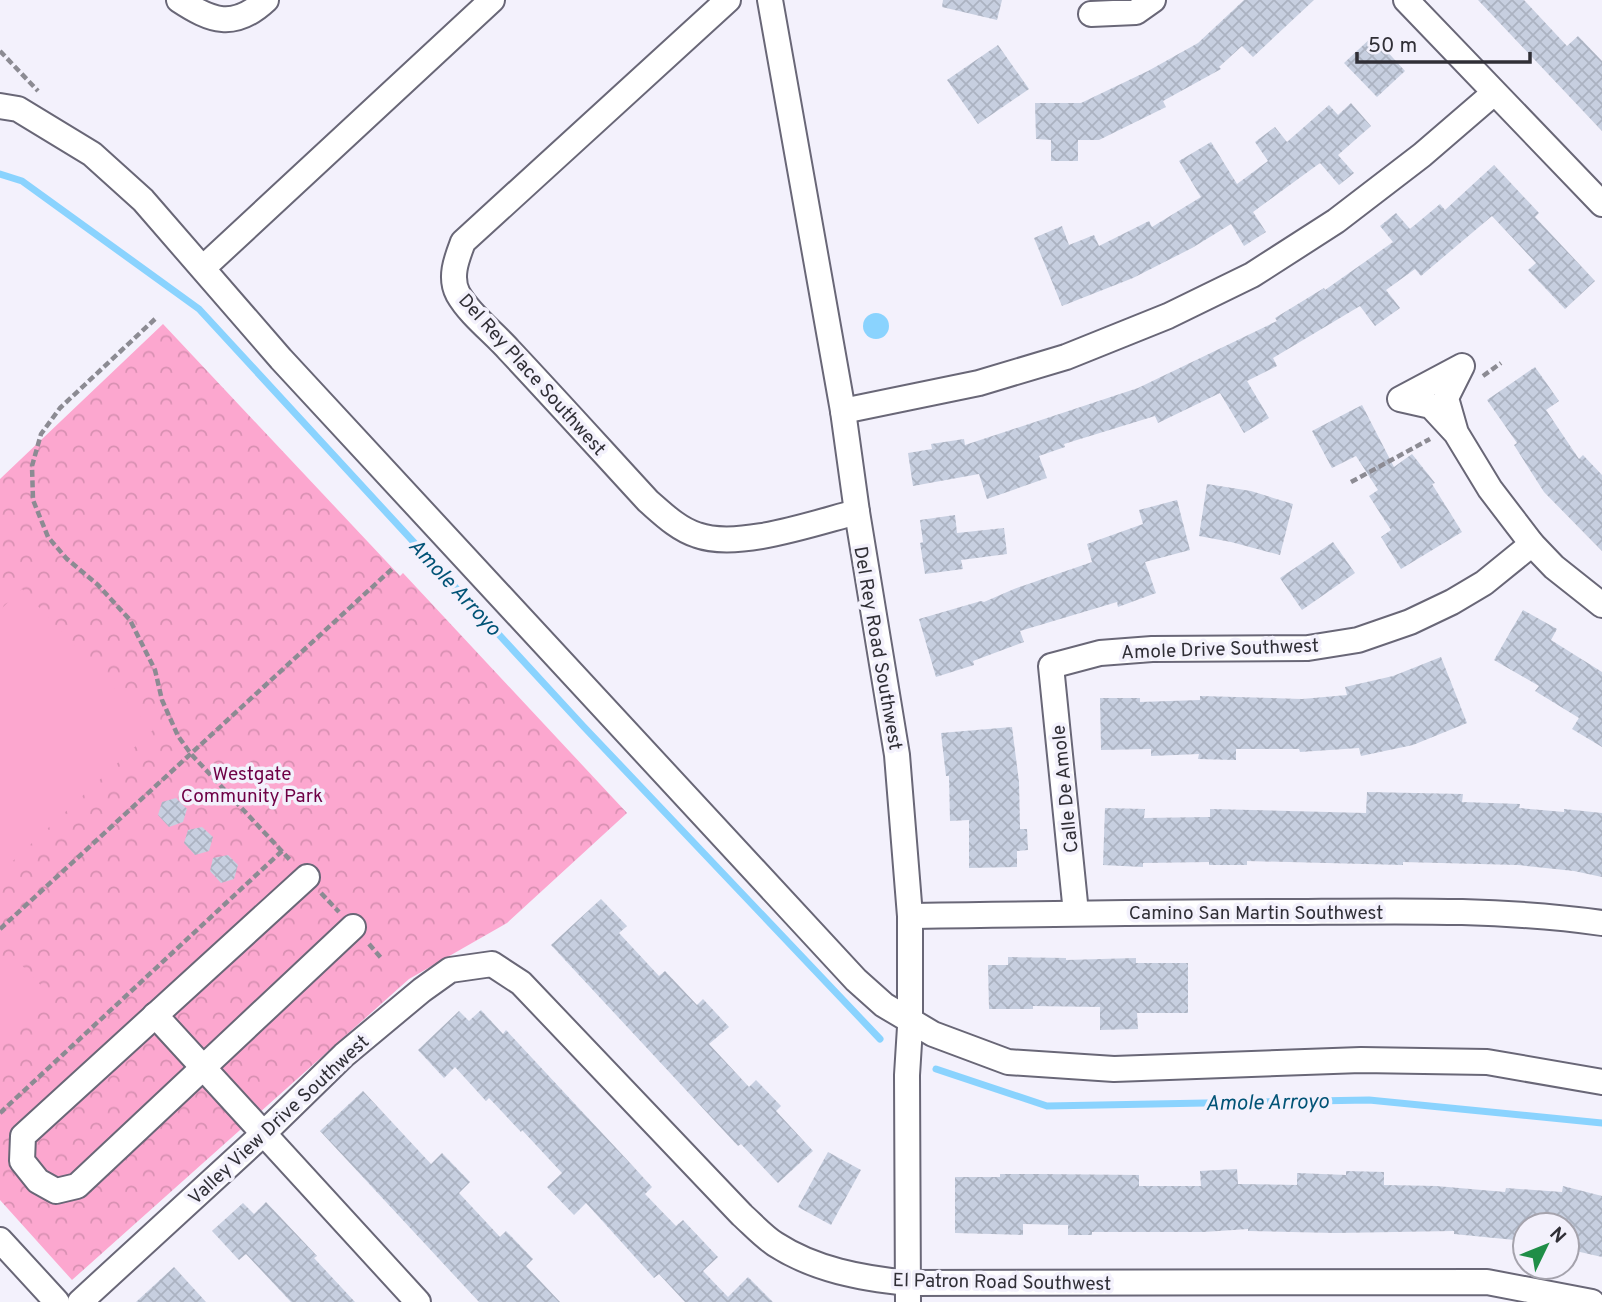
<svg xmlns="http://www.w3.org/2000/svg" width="1602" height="1302" viewBox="0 0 1602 1302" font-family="Overpass,sans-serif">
	<defs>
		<pattern id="park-crowns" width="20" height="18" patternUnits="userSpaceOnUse" patternTransform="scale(1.75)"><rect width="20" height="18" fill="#fca7cf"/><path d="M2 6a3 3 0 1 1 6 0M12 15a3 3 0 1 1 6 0" fill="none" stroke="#d890b2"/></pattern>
		<pattern id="building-cross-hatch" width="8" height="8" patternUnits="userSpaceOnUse" patternTransform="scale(1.75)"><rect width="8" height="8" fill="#c7cfe0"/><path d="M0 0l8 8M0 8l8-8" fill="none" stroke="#abb2c1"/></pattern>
	</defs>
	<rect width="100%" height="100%" fill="#f3f1fc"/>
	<path fill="url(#park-crowns)" d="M163 324 400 576 403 573 627 813 507 923 409 979 72 1280 0 1200V479Z"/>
	<g fill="#fca7cf">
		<path d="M22 589 153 730 0 873V610Z"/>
		<path d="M15 958 51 996 0 1044V972Z"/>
	</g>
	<circle fill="#8ad3fe" cx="876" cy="326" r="13"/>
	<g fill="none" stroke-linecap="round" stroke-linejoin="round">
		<g stroke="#8ad3fe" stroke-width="7">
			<path d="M0 174 22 181 199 309 584 727 880 1039"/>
			<path d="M936 1069 1047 1106 1369 1100 1602 1123"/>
		</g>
	</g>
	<g fill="url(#building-cross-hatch)">
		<path d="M943 0H1002L997 20 942 7Z"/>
		<path d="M1244 0H1314L1253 57 1242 46 1219 67 1221 69 1163 101 1166 107 1099 140H1078V161H1051V140L1036 139 1035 103H1081L1148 71 1198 43Z"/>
		<path d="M1478 0H1524L1567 46 1578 36 1602 61V131Z"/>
		<path d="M1373 36 1405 71 1377 97 1344 63Z"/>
		<path d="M998 45 1029 89 978 124 947 80Z"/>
		<path d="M1351 103 1371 126 1338 155 1354 173 1339 185 1320 163 1253 212 1266 232 1244 246 1231 224 1192 248 1133 278 1062 306 1034 238 1062 226 1069 245 1094 235 1099 246 1149 221 1152 227 1201 197 1179 161 1211 142 1237 184 1268 161 1255 142 1275 127 1287 142 1329 105 1338 115Z"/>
		<path d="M1494 165 1539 213 1535 217 1595 281 1565 309 1528 270 1536 263 1492 216 1421 276 1415 269 1386 290 1400 308 1375 326 1360 306 1273 358 1277 366 1247 381 1269 418 1244 433 1220 393 1158 423 1155 416 1064 444 1065 447 1039 456 1047 478 987 499 979 474 913 486 908 453 932 449 931 444 964 439 965 445 1138 388 1277 321 1275 318 1324 288 1325 290 1393 242 1380 226 1396 213 1410 229 1440 204 1445 210Z"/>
		<path d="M1535 367 1559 401 1546 410 1579 459 1583 455 1602 475V551L1544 492 1514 445 1517 443 1487 400Z"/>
		<path d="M1362 405 1394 467 1412 454 1435 483 1432 484 1462 532 1401 569 1381 537 1391 530 1369 496 1378 490 1356 456 1332 468 1312 431Z"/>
		<path d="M1207 484 1251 491 1293 504 1280 555 1231 542 1199 536Z"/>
		<path d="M1177 500 1190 550 1145 562 1156 593 1118 607 1117 602 1020 631 1024 642 973 661 974 665 936 677 919 619 981 601 984 602 1014 589 1092 562 1087 544 1143 524 1139 510Z"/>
		<path d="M955 515 957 533 1004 528 1007 554 961 560 963 569 925 574 920 543 923 542 920 520Z"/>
		<path d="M1333 542 1355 573 1302 610 1280 578Z"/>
		<path d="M1523 610 1557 629 1551 640 1602 672V747L1572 729 1579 718 1535 691 1539 686 1494 660Z"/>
		<path d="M1441 657 1467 723 1413 745 1361 756 1359 748 1300 752 1299 749H1236V760L1198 759 1199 754 1151 756V749L1101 750 1100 698H1140V702L1200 700V696L1302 699 1347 695 1345 687 1393 676Z"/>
		<path d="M1012 727 1019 782 1020 829H1027L1028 850 1017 851V867L969 868V820L950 821 949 776H946L941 733Z"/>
		<path d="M1367 792 1463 794 1462 802 1520 804 1519 808 1564 812V809L1602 813V877L1574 871 1518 865 1403 862V865L1247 861V865H1209V862L1143 863V867L1103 865 1105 808 1145 809 1144 818 1210 817V809L1366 813Z"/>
		<path d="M176 798 187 809 183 822 169 827 158 815 162 802Z"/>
		<path d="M202 827 213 837 209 851 195 855 184 843 188 830Z"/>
		<path d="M228 855 238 865 234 879 221 883 210 871 213 858Z"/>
		<path d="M601 899 627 926 619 933 659 976 665 971 697 1005 703 999 729 1027 709 1044 749 1087 756 1080 781 1106 776 1111 813 1151 778 1183 741 1144 738 1146 551 945Z"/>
		<path d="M1008 957 1066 958V960L1136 958V963H1188V1013H1137L1138 1029 1100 1030V1007L1033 1006V1009H989L988 965H1008Z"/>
		<path d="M481 1010 503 1034 506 1030 630 1163 652 1187 645 1194 676 1226 683 1220 718 1257 703 1271 728 1297 748 1277 773 1302H685L659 1274 654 1278 586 1203 574 1215 547 1187 562 1173 522 1130 521 1132 489 1098 486 1101 455 1067 444 1078 418 1050 459 1011 469 1021Z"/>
		<path d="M363 1091 431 1164 442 1153 470 1182 459 1193 500 1237 506 1231 533 1259 526 1266 560 1302H479L400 1217 320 1131Z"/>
		<path d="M828 1152 861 1170 831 1225 798 1207Z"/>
		<path d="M1237 1169 1238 1184 1297 1185V1173L1346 1175V1171L1384 1172V1185L1436 1186 1505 1192 1506 1188 1562 1192 1563 1186 1602 1196V1257L1567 1249 1571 1232 1567 1231V1225H1525V1241L1454 1234V1231L1335 1233 1248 1231V1229L1204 1232H1092V1235H1068V1225L1023 1224V1235L955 1233V1177H1000V1174H1038L1139 1175V1186H1201L1200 1171Z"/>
		<path d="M266 1202 317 1256 314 1258 355 1302H291L246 1254 239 1260 212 1231 243 1203 254 1214Z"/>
		<path d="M174 1267 206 1302H136Z"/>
	</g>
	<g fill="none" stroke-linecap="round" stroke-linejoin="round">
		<g stroke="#696777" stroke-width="28">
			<g id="minor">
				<path d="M179 0C211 21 234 30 266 0"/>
				<path d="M728 0 463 242C457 258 449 277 458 294 470 315 493 332 509 350 556 400 602 451 648 501 663 514 678 529 697 535 738 550 814 523 857 512"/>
				<path d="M770 0 843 411 857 512 897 755 910 916V1027L907 1075 908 1302"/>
				<path d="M1406 0 1602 204"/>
				<path d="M1091 14 1136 12 1153 0"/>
				<path d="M0 106 18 109 92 154 143 200 281 359 856 980 884 1005 933 1034 1008 1062 1114 1069 1361 1060 1487 1062 1602 1082"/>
				<path d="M203 268 492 0"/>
				<path d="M843 411 979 383 1066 357 1168 316 1252 275 1336 221 1422 155 1494 93"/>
				<path d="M1456 433 1446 398 1462 366 1400 399 1431 406 1456 433 1490 489 1532 544 1554 567 1602 605"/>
				<path d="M307 877 23 1136 22 1161 38 1181 56 1191 77 1186 353 927"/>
				<path d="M1076 913 1051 666 1100 653 1152 649 1308 648 1358 640 1410 622 1452 602 1484 583 1532 544"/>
				<path d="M910 916C1042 914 1173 912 1304 912 1404 911 1503 909 1602 923"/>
				<path d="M155 1015 418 1302"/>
				<path d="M0 1240 57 1302"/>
				<path d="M80 1302 263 1134 344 1055 422 990 450 970 492 964 521 983 742 1215C753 1225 763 1236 775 1244 815 1270 861 1278 908 1283L1487 1282 1592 1302"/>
			</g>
		</g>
		<g stroke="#8c8b93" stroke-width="4.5" stroke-dasharray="7 3.5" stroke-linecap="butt">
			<path d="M0 51 38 91"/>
			<path d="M155 319 60 408 41 434 32 466 33 500 48 537 66 558 98 585 130 620 155 670 162 700 178 736 191 754 291 861"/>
			<path d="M1483 376 1501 363"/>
			<path d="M1351 482 1430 439"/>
			<path d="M321 893 339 912"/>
			<path d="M0 929 393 568"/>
			<path d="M369 944 382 959"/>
			<path d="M0 1113 282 851"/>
		</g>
		<use href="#minor" stroke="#fff" stroke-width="24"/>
	</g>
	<g text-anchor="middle" stroke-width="7" stroke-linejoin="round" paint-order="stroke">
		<g font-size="19" fill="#302f36" stroke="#f3f1fc">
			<text transform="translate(533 374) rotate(48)" y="7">Del Rey Place Southwest</text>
			<text transform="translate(879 648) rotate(80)" y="7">Del Rey Road Southwest</text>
			<text transform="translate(1220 648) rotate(-2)" y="7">Amole Drive Southwest</text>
			<text transform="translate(1064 789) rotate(-96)" y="7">Calle De Amole</text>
			<text x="1256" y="919">Camino San Martin Southwest</text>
			<text transform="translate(278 1119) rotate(-43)" y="7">Valley View Drive Southwest</text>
			<text transform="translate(1002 1281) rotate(1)" y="7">El Patron Road Southwest</text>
		</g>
		<g font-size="19" fill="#6f0046" stroke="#f3f1fc">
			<text x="252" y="780">Westgate<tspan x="252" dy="22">Community Park</tspan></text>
		</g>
		<g font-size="21" font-style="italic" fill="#015376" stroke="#f3f1fc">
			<text transform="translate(455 587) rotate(47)" y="7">Amole Arroyo</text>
			<text transform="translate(1267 1102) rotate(-1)" y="7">Amole Arroyo</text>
		</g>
	</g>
	<g transform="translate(1546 1246) rotate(47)"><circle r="33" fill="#f3f1fc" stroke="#a5a3ad" stroke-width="2"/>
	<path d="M0-5L12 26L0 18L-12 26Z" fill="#1f8e47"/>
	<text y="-10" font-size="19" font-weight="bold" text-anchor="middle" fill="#302f36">N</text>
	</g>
	<path d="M1357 52v10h173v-10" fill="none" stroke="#302f36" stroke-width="3.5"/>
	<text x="1368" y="52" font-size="21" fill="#302f36" stroke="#f3f1fc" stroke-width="5" paint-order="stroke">50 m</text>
</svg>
